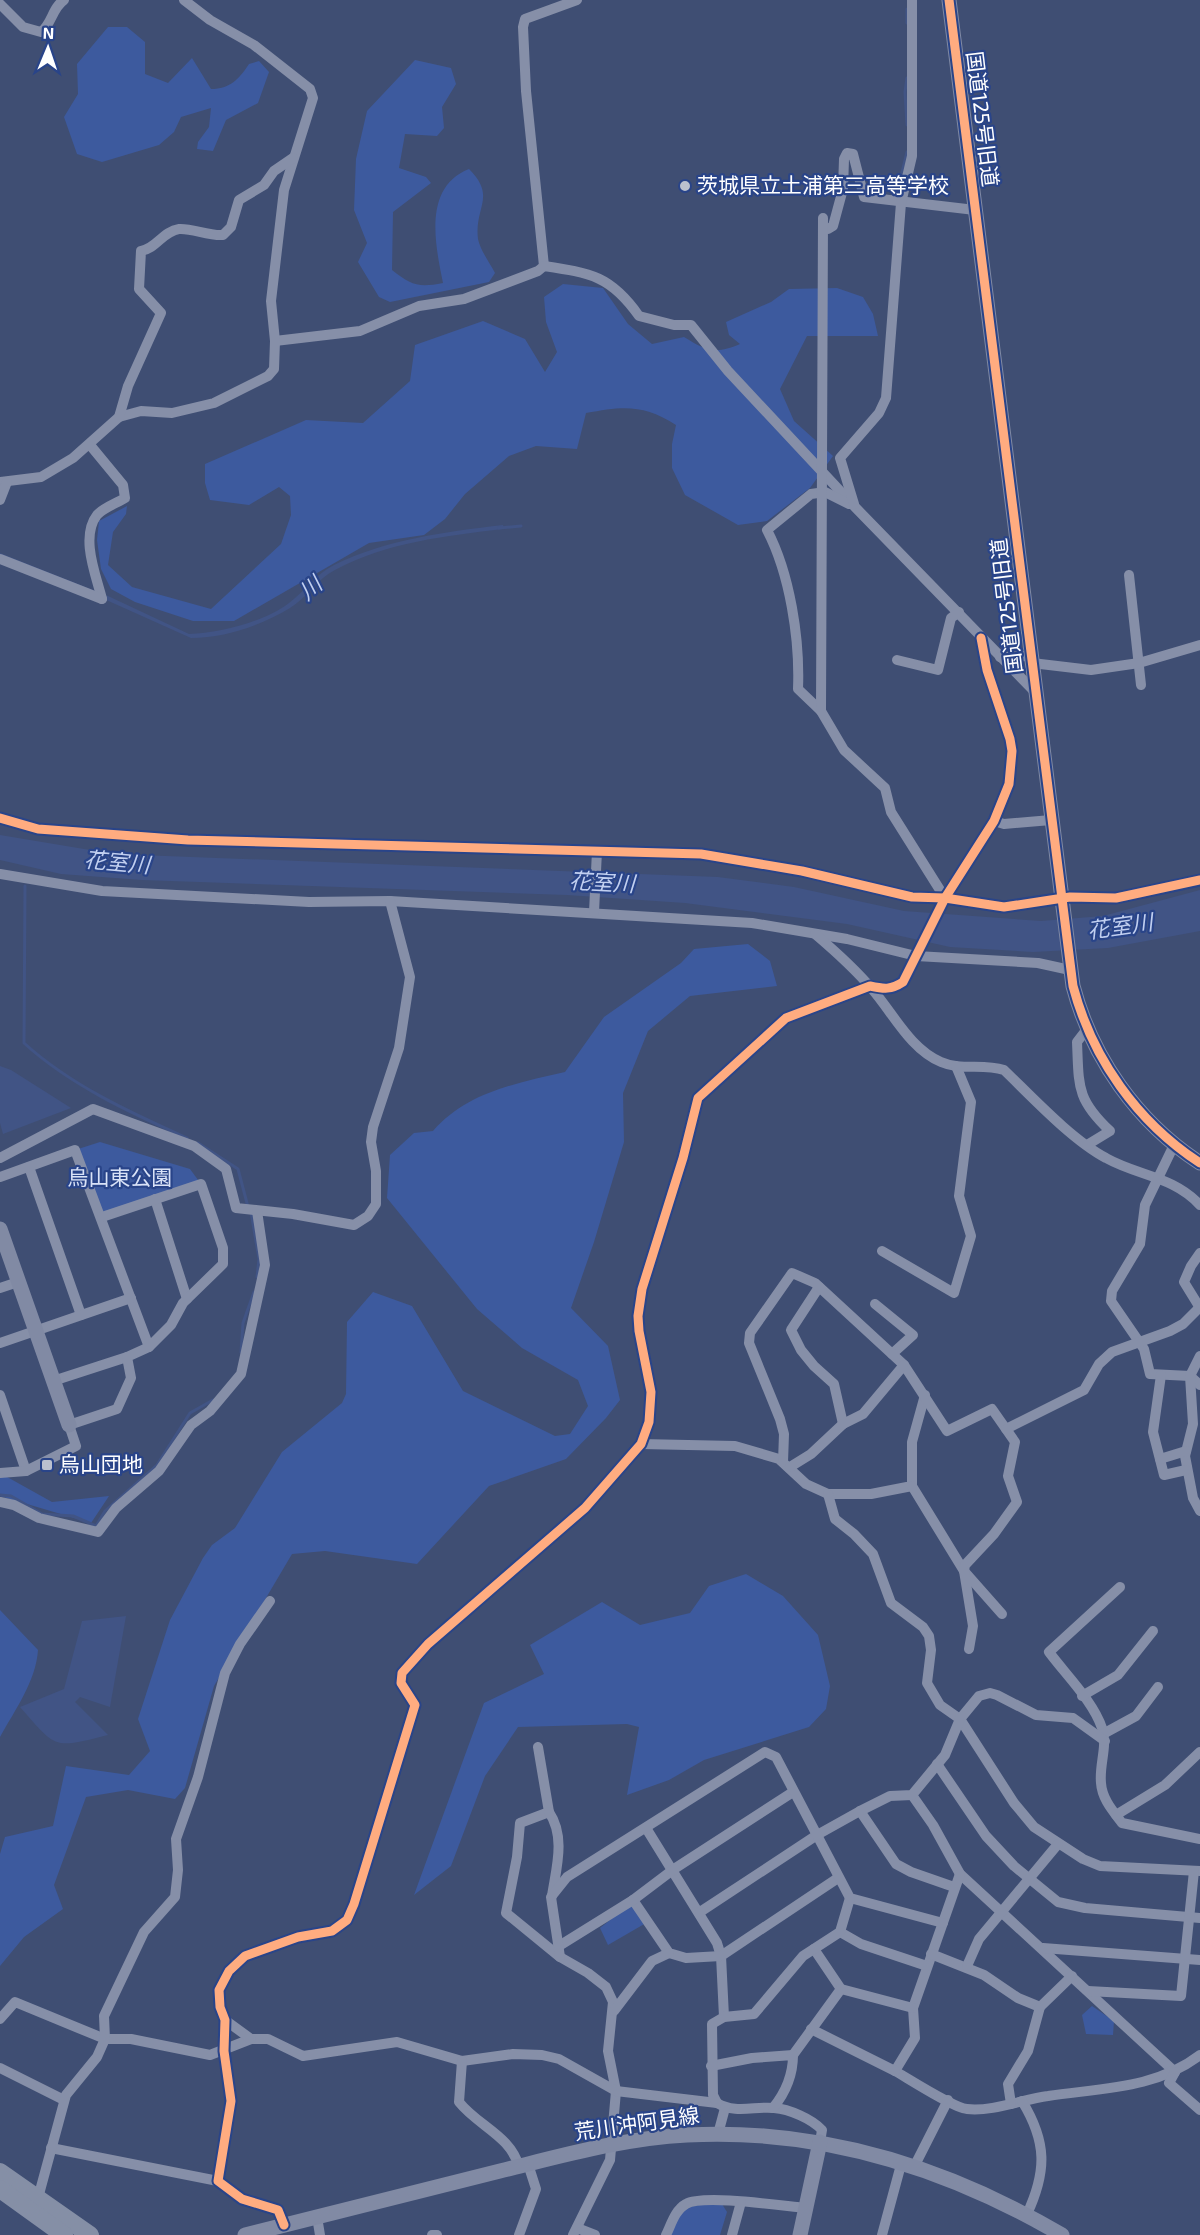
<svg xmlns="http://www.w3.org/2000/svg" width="1200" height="2235" viewBox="0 0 1200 2235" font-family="'Exo 2','Noto Sans JP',sans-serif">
	<rect width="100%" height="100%" fill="#3f4e73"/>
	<g fill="#3d5a9e">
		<path d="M108 27H127L145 42V74L168 83 192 58 211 89C230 89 239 79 249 64L259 61 269 72 258 103 226 120 213 151 197 149 198 142 209 127 211 108 181 117 174 132 159 145 102 162 77 154 64 117 78 94 77 64Z"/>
		<path d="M415 60 451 68 456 84 442 107 444 128 437 136 405 134 399 168 426 177 431 183 393 212 392 270C411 285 418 288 443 283 435 244 423 187 469 169 497 197 474 207 478 239 480 250 490 263 495 273L489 282 390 302 379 297 358 262 367 243 354 210 356 159 367 111Z"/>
		<path d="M563 284 603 288 628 324 652 344 684 337C705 350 715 355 740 344L729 335 726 322 771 302 789 289 837 288 863 297 873 314 878 336H807L780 389 794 421 833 456 810 488 767 521 738 525 685 495 672 468V444L676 425C644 404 623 406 586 413L577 449 536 446 509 456 465 494 445 519 424 535 369 543 234 621H193L135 602 111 589 101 569 97 540 99 521 127 506 126 514 113 532 108 565 132 587 211 609 281 544 291 515 290 496 279 487 249 505 210 500 205 483V464L306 420 363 423 410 381 415 345 483 321 525 339 545 372 557 352 546 322 544 297Z"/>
		<path d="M748 944 770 961 777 986 690 996 648 1031 623 1093 624 1142 594 1242 571 1308 608 1346 620 1400 606 1418 566 1459 489 1486 417 1564 325 1551 292 1554 214 1686 185 1788 175 1799 128 1790 86 1797 54 1885 63 1909 24 1937 0 1966V1854L5 1837 53 1826 66 1766 129 1775 150 1751 138 1719 170 1620 203 1558 212 1545 235 1528 282 1452 342 1403 346 1394 347 1322 373 1292 412 1306 463 1391 555 1436 570 1434 588 1406 578 1380 522 1348 477 1309 387 1198 390 1155 414 1133 433 1131C467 1092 517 1083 565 1072L604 1017 681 963 694 949Z"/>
		<path d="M100 1142 190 1169 201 1184 102 1217 75 1150Z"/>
		<path d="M0 1473 52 1502 109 1496 91 1523 0 1496Z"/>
		<path d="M746 1574 783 1596 818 1635 830 1686 826 1709 809 1727 704 1760 669 1780 627 1795 639 1727 627 1724 518 1727 485 1776 451 1866 414 1895 484 1703 544 1674 530 1645 602 1602 640 1625 690 1613 709 1586Z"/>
		<path d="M0 1610 38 1650C36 1681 15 1710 0 1737Z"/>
		<path d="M633 1902 646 1923 608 1945 600 1928Z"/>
		<path d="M1092 2006 1114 2021 1113 2035 1086 2034 1082 2015Z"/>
		<path d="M722 2204 727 2212 720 2235H670C686 2201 686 2206 722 2204Z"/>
	</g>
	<g fill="#415485">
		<path d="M503 525V529C446 536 387 542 335 570 317 579 307 598 290 608 260 626 225 638 191 638L104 599 0 558V553L108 596 189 634C220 633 264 622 289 603 305 591 316 574 334 565 388 539 444 532 503 525Z"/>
		<path d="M0 835 114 854 718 877 794 887 904 911 1041 921 1103 916 1200 890V931L1108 948 1033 952 950 947 847 924 685 903 567 895 142 880 61 874 0 860Z"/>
		<path d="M0 1066 11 1070 71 1108 3 1134 0 1123Z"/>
		<path d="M126 1616 110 1707 80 1697 75 1702 108 1735C53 1749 57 1749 20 1707L64 1689 82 1621Z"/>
	</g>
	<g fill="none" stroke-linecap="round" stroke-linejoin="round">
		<g stroke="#415485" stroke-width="3">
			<path d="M907 9V23"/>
			<path d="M907 125 905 92 907 78"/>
			<path d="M893 195 896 196 907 152"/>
			<path d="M499 528 521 526"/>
			<path d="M25 886 24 1043C70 1085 131 1113 187 1138"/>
			<path d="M198 1143 238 1169 248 1207"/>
			<path d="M251 1212 259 1259 257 1277"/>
			<path d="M241 1352 243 1323 254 1292"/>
			<path d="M0 1495 11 1496 42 1514 73 1516 96 1526 105 1511 157 1465 190 1413 213 1400"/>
		</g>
		<g stroke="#868fa8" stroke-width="10">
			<path d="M0 4 23 27 41 32C52 24 52 8 64 0"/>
			<path d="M828 229 833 226 843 189 844 159 847 153 853 154 864 197 975 210"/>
			<path d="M544 266 526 91 523 27 525 19 577 0"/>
			<path d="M275 341 360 331 419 306 464 299 538 271 544 266C591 273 611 276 639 316L674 325H691L728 371 855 507 1035 692"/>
			<path d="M119 417 141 411 172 413 214 403 268 376 274 369 275 341 271 301 284 190 313 98 310 89 254 45 210 20 184 0"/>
			<path d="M90 445 123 485 125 498C117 503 103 508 97 515 80 537 96 575 102 599"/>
			<path d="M0 482 41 477 73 458 119 417 128 386 161 313 139 289 141 251C156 249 163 231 179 229 192 228 208 236 223 235L231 227 239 200 264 185 274 171 293 158"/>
			<path d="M0 500 7 482"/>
			<path d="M849 504 825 492 811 494 767 530C790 574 800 639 798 689L821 711 844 750 885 788 891 812 945 898"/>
			<path d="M854 504 840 458 879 413 886 398 901 203 912 156V0"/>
			<path d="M0 559 102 599"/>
			<path d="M1129 575 1141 685"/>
			<path d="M1000 657 1031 656"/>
			<path d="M897 660 938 670 951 618 959 612"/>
			<path d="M1032 663 1091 670 1139 663 1200 645"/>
			<path d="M821 711 823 218"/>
			<path d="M0 818 38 829 188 840 701 854 802 871 912 897 945 898 1004 907 1070 897 1116 898 1200 880"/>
			<path d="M994 821 1004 824 1051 820"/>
			<path d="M0 874 102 891 309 902 390 901 752 923 847 939 916 956 1038 963 1070 970"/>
			<path d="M594 912 597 851"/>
			<path d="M815 934C835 951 855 969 872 989 893 1013 910 1049 941 1062 961 1071 983 1063 1004 1070 1032 1097 1072 1140 1106 1158 1138 1176 1173 1176 1200 1205"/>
			<path d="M1087 1029 1077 1042C1079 1086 1076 1099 1110 1131L1087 1145"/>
			<path d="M1174 1145 1145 1205 1140 1244 1112 1291 1111 1301 1144 1349 1150 1374 1190 1376 1200 1385"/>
			<path d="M0 1158 93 1109 194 1146 226 1169 236 1208 293 1214 354 1225 368 1216 376 1204V1171L371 1142 373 1127 399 1048 410 977 390 901"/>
			<path d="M29 1167 81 1315"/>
			<path d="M0 1177 75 1150 149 1347"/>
			<path d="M155 1199 187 1299"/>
			<path d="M882 1251 954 1293 971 1236 959 1196 971 1102 956 1066"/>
			<path d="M1200 1253 1191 1266 1184 1282 1200 1308"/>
			<path d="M819 1287 791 1330 801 1350 814 1366 834 1384 843 1424"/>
			<path d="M0 1288 18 1282"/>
			<path d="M875 1304 913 1335 892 1354"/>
			<path d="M0 1343 131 1298"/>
			<path d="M1200 1356 1190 1376 1193 1424 1185 1456 1193 1498 1200 1511"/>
			<path d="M1161 1375 1153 1432 1164 1475 1186 1470"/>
			<path d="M53 1381 127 1357"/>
			<path d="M0 1395 26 1471"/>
			<path d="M641 1444 735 1446 779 1459 806 1484 828 1494H871L912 1486V1442L925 1395"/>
			<path d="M1160 1459 1186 1451"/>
			<path d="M783 1462 784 1434 780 1419 749 1343 750 1333 792 1273 815 1283 904 1365"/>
			<path d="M790 1467 811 1454 843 1424 863 1414 904 1365 947 1431 992 1409 1006 1429 1084 1390 1099 1364 1112 1352 1170 1331 1183 1324 1200 1307"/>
			<path d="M0 1473 26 1471 76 1446 69 1425 117 1409 131 1378 127 1357 149 1347 171 1325 183 1303 223 1264V1248L201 1184 102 1217"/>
			<path d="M912 1486 964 1571 1002 1614"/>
			<path d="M828 1494 835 1519 854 1534 873 1554 891 1603 923 1627 929 1636 931 1650 927 1683 940 1705 960 1719 1014 1803 1034 1827 1083 1859 1100 1866 1200 1871"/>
			<path d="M0 1502 14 1505 39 1518 98 1532 116 1508 159 1471 191 1425 210 1411 241 1374 265 1265 257 1211"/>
			<path d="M1120 1587 1049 1652C1066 1675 1093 1701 1102 1728 1108 1747 1099 1764 1101 1783 1102 1799 1113 1811 1122 1823L1200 1839"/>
			<path d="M969 1649 973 1626 964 1571 965 1565 994 1534 1017 1502 1008 1476 1015 1442 1006 1429"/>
			<path d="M1082 1696 1118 1675 1153 1631"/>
			<path d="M1103 1734 1136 1716 1158 1687"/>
			<path d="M538 1747 549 1812 520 1823 517 1857 506 1913 560 1957 588 1973 606 1987 613 2002 608 2051 616 2091 610 2160 573 2235"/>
			<path d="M937 1764 986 1836 1014 1866 1058 1902 1085 1908 1200 1918"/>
			<path d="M912 1795 933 1825 960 1874 1175 2072"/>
			<path d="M860 1811 896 1864 911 1872 954 1887"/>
			<path d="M549 1812C566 1837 556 1869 552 1896"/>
			<path d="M1116 1815 1165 1785 1200 1752"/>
			<path d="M646 1828 717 1943 721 1956 724 2017"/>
			<path d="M960 1874 913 2008 915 2038 895 2071C909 2079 954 2108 967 2109 992 2112 1024 2099 1048 2096 1101 2088 1156 2089 1200 2055"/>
			<path d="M633 1900 669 1953 686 1958 721 1956 838 1878"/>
			<path d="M700 1912 817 1835 860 1811 890 1796 912 1795 945 1755 960 1719 979 1696 990 1693 997 1695 1036 1715 1073 1718 1105 1741"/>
			<path d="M840 1932 861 1944 927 1966"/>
			<path d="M559 1946 633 1900 674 1869 793 1792"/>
			<path d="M1043 1948 1200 1960"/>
			<path d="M814 1949 841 1989 913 2008"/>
			<path d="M931 1954 984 1975 1018 1998 1040 2007"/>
			<path d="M560 1957 551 1897 567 1877 765 1752 776 1757 850 1898 943 1923"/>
			<path d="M967 1966 979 1939 1058 1844"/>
			<path d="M1088 1991 1181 1996 1194 1871"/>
			<path d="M614 2011 652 1961 669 1953"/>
			<path d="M0 2019 15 2002 105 2039H131L210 2055 251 2039H268L303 2056 397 2042 462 2061 513 2054 542 2055 559 2059 616 2091 717 2103C735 2114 755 2106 774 2108 789 2109 812 2119 822 2130L820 2142"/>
			<path d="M225 2020 251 2039"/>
			<path d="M811 2029 895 2071"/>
			<path d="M793 2055 841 1989"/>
			<path d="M462 2061 459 2102C478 2126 511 2136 519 2167"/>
			<path d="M711 2066 752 2058 793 2055C793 2076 786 2092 773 2108"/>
			<path d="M0 2068 64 2100"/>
			<path d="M1175 2072 1169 2083 1200 2110"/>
			<path d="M1022 2101C1047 2142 1047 2171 1027 2214"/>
			<path d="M717 2103 713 2095 712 2024 724 2017 754 2014 803 1956 840 1932 850 1898"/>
			<path d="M1011 2104 1008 2084 1028 2051 1040 2007 1072 1976"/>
			<path d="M718 2134 725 2108"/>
			<path d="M51 2148 218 2181"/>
			<path d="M915 2165 948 2100"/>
			<path d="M38 2198 66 2095 97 2057 105 2039 104 2016 144 1932 175 1897 178 1870 176 1839 198 1777 225 1673 240 1644 270 1601"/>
			<path d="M317 2217 320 2235"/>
			<path d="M284 2225 278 2210 242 2199 218 2181 231 2101 224 2051 225 2020 220 2007 219 1990 229 1971 245 1956 298 1937 332 1931 347 1920 354 1904 415 1705 401 1683 402 1673 428 1644 585 1508 641 1444 649 1422 651 1392 639 1331 638 1316 642 1289 683 1158 698 1098 786 1018 870 986C884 989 891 990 903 982L945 898 994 821 1009 784 1012 751 1010 739 987 670 981 638"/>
			<path d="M577 2228 595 2235"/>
			<path d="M432 2235H437"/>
			<path d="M519 2235 536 2189 528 2164"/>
			<path d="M666 2235C671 2225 675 2210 686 2204 703 2194 783 2206 806 2208"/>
			<path d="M732 2235 741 2202"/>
			<path d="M882 2235 902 2161"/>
		</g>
		<g stroke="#818aa4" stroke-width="15">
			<path d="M949 0 1073 986C1092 1058 1137 1122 1200 1163"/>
			<path d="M0 1229 69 1425"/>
			<path d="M245 2235C330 2214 415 2192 500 2171 561 2156 624 2138 687 2135 822 2128 946 2167 1062 2235"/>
			<path d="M800 2235 820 2142"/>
		</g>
		<g stroke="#858fa6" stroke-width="18">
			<path d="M0 2172 90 2235"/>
			<path d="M0 2189 64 2235"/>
		</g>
		<g stroke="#294489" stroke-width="13">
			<g id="cycleway">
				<path d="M949 0 1073 986C1092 1058 1137 1122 1200 1163"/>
				<path d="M0 818 38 829 188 840 701 854 802 871 912 897 945 898 1004 907 1070 897 1116 898 1200 880"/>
				<path d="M284 2225 278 2210 242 2199 218 2181 231 2101 224 2051 225 2020 220 2007 219 1990 229 1971 245 1956 298 1937 332 1931 347 1920 354 1904 415 1705 401 1683 402 1673 428 1644 585 1508 641 1444 649 1422 651 1392 639 1331 638 1316 642 1289 683 1158 698 1098 786 1018 870 986C884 989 891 990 903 982L945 898 994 821 1009 784 1012 751 1010 739 987 670 981 638"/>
			</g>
		</g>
		<use href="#cycleway" stroke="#ffac80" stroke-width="9"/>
	</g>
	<g fill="#bcc1ce" stroke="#294489" stroke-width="2">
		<circle cx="685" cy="186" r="6"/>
		<rect x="41" y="1459" width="12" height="12" rx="3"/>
	</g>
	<g text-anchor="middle" stroke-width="4.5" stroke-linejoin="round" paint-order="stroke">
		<g font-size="21" fill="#fff" stroke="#294489">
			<text transform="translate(982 119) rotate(83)" y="7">国道125号旧道</text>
			<text transform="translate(1007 606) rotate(-97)" y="7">国道125号旧道</text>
			<text transform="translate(637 2124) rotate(-8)" y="7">荒川沖阿見線</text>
		</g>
		<g font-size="21" fill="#fff" stroke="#294489" text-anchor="start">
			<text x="697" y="193">茨城県立土浦第三高等学校</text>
			<text x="59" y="1472">烏山団地</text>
		</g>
		<g font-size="21" fill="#d9e2f7" stroke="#294489">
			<text x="120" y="1185">烏山東公園</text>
		</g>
		<g font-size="22" font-style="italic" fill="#c1cff0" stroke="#294489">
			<text transform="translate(310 588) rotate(-41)" y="8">川</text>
			<text transform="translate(117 862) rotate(5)" y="8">花室川</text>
			<text transform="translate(602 882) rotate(3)" y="8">花室川</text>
			<text transform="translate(1120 926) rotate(-8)" y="8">花室川</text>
		</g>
	</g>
	<g transform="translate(48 48) rotate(2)" stroke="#294489" stroke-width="4.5" paint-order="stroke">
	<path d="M0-4.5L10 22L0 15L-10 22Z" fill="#ffffff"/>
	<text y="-9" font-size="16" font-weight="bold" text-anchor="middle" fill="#ffffff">N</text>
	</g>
</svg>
